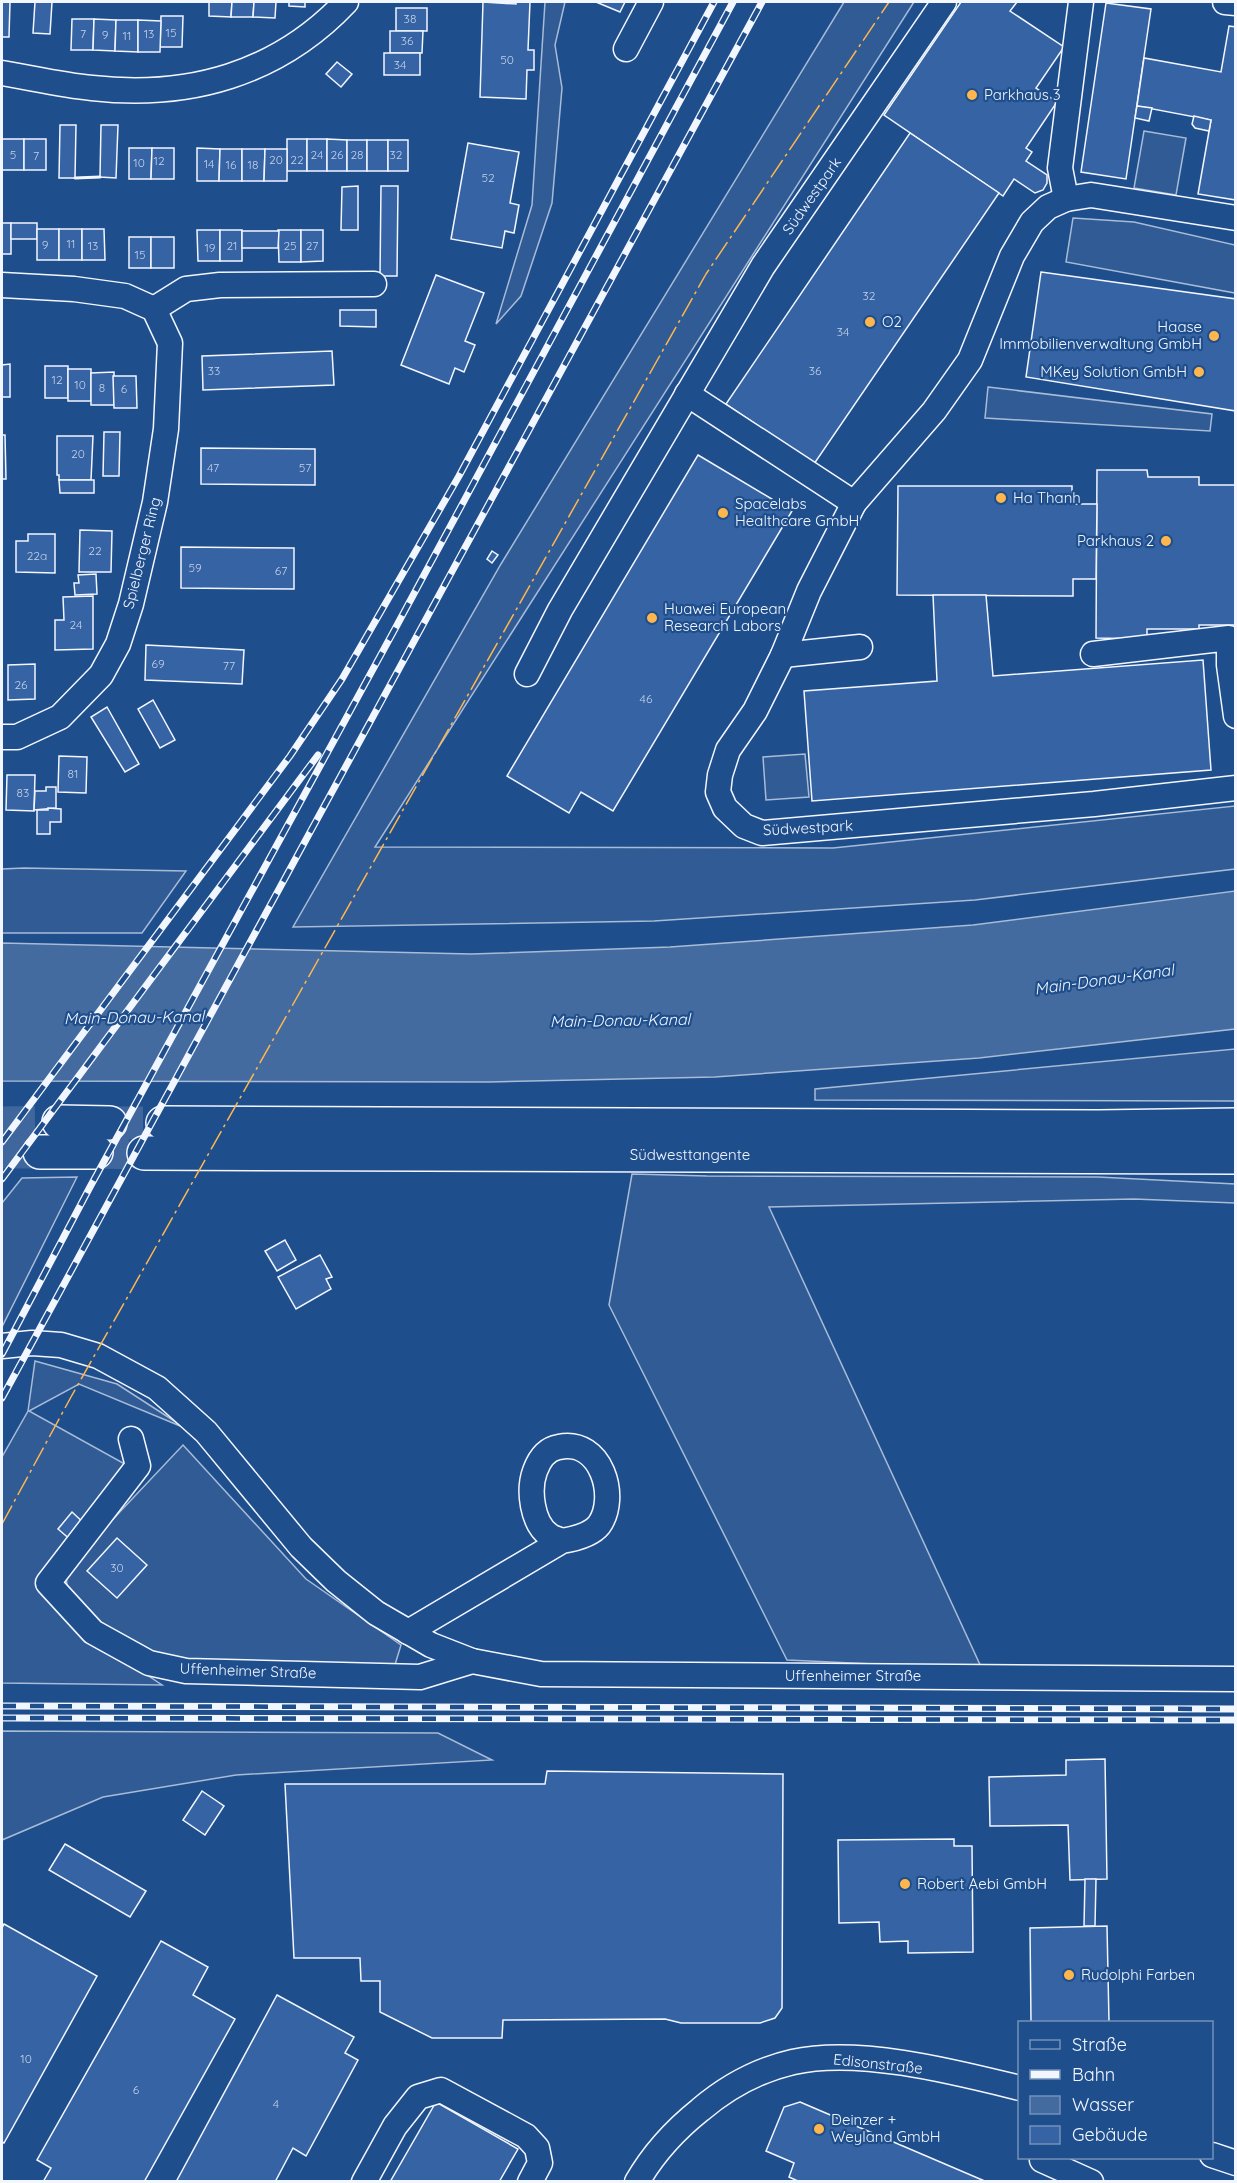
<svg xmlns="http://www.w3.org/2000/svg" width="1237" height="2183" viewBox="0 0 1237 2183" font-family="Quicksand,sans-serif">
	<rect width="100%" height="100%" fill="#1f4e8c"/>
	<g fill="#305b95" stroke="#a8bbd7" stroke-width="1.5">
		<path d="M545 2H565L555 45 562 88 552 203 521 296 496 324 532 205Z"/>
		<path d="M844 2H914L375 847 833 848 1235 806V869L975 900 654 921 293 927 501 564Z"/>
		<path d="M1144 131 1186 138 1176 195 1134 188Z"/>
		<path d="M1073 218 1134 222 1235 245V293L1066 262Z"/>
		<path d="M988 387 1212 414 1210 431 985 418Z"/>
		<path d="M805 754 809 797 766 800 763 757Z"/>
		<path d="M24 868 186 871 142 933H2V869Z"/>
		<path d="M1235 1049V1101L815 1100V1089Z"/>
		<path d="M632 1174 707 1176 1098 1177 1235 1184V1203L1134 1199 769 1207 982 1669 787 1660 609 1305Z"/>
		<path d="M77 1177 2 1327V1328V1203L22 1178Z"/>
		<path d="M35 1361 117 1384 185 1428 79 1384 29 1411 132 1468 39 1585 107 1648 162 1685 2 1683V1457L28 1411Z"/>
		<path d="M183 1445 306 1579 401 1645 394 1668 177 1663 109 1634 67 1587 66 1569Z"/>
		<path d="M2 1731 438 1733 492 1760 236 1775 103 1797 2 1840Z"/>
	</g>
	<path fill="#446ba0" stroke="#a8bbd7" stroke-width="1.5" d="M1235 891V1029L979 1058 715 1077 490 1082 2 1081V943L471 954 670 947 973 925Z"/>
	<g fill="#3563a3" stroke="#f2f6ff" stroke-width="1.5">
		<path d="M2 2H10L9 37H2Z"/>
		<path d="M35 2H52L50 34 33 33Z"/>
		<path d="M209 2H232L231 17 209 16Z"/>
		<path d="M232 2H254L253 17H231Z"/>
		<path d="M254 2H276L275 18 253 17Z"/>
		<path d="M289 2H305V7L289 6Z"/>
		<path d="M483 2 516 4V2H530L528 50H534V70H527L526 99 480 97Z"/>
		<path d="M596 2H625L620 12Z"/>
		<path d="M961 2H1017L1010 11 1064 47 1036 88 1057 102 1026 148 1032 152 1026 161 1047 175V183L1043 190 1035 193 1014 179 1003 196 884 115Z"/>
		<path d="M1106 3 1151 9 1126 179 1081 172Z"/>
		<rect x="396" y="8" width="31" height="23"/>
		<path d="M161 16H183L182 47H160Z"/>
		<path d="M72 19H94L93 50H71Z"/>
		<path d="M94 19 116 20 115 51 93 50Z"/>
		<path d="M116 20H138V52L115 51Z"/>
		<path d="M138 20 161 21 160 52H138Z"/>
		<path d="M1229 26 1236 27V200L1198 194 1211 120 1137 106 1144 58 1221 72Z"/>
		<path d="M390 31H423L422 53H390Z"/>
		<rect x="384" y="53" width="36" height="22"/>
		<path d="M337 62 352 74 341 87 326 74Z"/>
		<path d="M1137 106 1152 108 1149 121 1135 118Z"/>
		<path d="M1194 116 1211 120 1209 131 1195 128 1192 124Z"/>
		<path d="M60 125H76L75 178H59Z"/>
		<path d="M101 125H118L116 178 100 177Z"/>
		<path d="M910 133 999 193 814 464 726 404Z"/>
		<rect x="2" y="139" width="22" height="31"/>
		<rect x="24" y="139" width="22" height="31"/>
		<rect x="287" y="139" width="20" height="32"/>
		<rect x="307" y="139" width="20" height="32"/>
		<path d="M327 139 347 140V171H327Z"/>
		<rect x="347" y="140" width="20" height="31"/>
		<rect x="367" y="140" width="21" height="31"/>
		<rect x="388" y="140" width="20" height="31"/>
		<path d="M468 143 519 152 510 203 519 205 514 233 505 231 502 248 451 239Z"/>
		<path d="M129 148H152L151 179H129Z"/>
		<path d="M152 148H174V179H151Z"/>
		<path d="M197 148 220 149 219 181H197Z"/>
		<path d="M220 149H242V181H219Z"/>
		<path d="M242 149H265L264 181H242Z"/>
		<path d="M265 149H287V181H264Z"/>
		<path d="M358 186V230H341L342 187Z"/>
		<path d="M381 186H398L397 276H380Z"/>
		<rect x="2" y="223" width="9" height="31"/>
		<rect x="11" y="223" width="26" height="16"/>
		<rect x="37" y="229" width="22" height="31"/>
		<rect x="59" y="229" width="23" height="31"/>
		<path d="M82 229H104L105 260H82Z"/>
		<path d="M197 230H220V261H198Z"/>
		<rect x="220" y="230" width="22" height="31"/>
		<path d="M278 230H301V262H279Z"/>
		<path d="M301 230H323V261L301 262Z"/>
		<path d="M242 231H279L278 248H242Z"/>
		<rect x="129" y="237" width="22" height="31"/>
		<rect x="151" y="237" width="23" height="31"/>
		<path d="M1041 272 1236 299V411L1026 377Z"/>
		<path d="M436 275 484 293 465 341 475 345 464 372 455 368 449 384 401 365Z"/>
		<path d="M340 310H376V327L340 326Z"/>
		<path d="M332 351 334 385 203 390 202 356Z"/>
		<path d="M10 364V397H2V365Z"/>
		<rect x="45" y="366" width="23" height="32"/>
		<rect x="68" y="369" width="23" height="32"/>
		<path d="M114 372V405H91V373Z"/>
		<path d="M113 376H136L137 408H114Z"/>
		<path d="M104 432H120L119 476H103Z"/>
		<path d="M2 435H5L6 479H2Z"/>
		<path d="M57 436H93L91 480H59V475H57Z"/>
		<path d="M201 448 315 449V485L201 484Z"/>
		<path d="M698 455 792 511 613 811 581 792 569 813 507 776Z"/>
		<path d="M1097 470H1147L1148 477H1199V485H1236V625H1199V629H1147V639L1096 638Z"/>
		<path d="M59 480H94V493H60Z"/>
		<path d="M898 486H1072V504H1097L1096 579H1073V596L897 595Z"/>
		<path d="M80 530 112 531 111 572H79Z"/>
		<path d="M28 534H55V573L16 572V541H28Z"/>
		<path d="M181 547 294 548V589L181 588Z"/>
		<path d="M492 551 498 555 492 563 487 559Z"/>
		<path d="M96 574 97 594 75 595 74 583H79L78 575Z"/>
		<path d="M933 595H986L993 676 1203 660 1211 770 812 801 804 691 937 681Z"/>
		<path d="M93 596V649L55 650V620H64L63 597Z"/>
		<path d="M146 645 244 650 242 684 145 680Z"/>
		<path d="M35 664V699L8 700V665Z"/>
		<path d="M153 700 175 740 160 748 138 709Z"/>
		<path d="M107 707 139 764 125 772 91 717Z"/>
		<path d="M59 756 87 757 86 793 58 792Z"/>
		<path d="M7 775H35L34 811 6 810Z"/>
		<path d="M46 787H56V808L34 810 35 791H46Z"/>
		<path d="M48 808 61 809V822H50V834H37V810H48Z"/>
		<path d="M285 1240 296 1260 277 1271 265 1251Z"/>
		<path d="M320 1255 332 1277 326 1279 331 1289 296 1309 278 1277Z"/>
		<path d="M72 1512 86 1525 72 1541 58 1529Z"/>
		<path d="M117 1538 147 1565 117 1598 87 1571Z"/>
		<path d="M1105 1759 1107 1879 1070 1880 1068 1825 990 1826 989 1777 1066 1775V1760Z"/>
		<path d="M547 1771 783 1774 782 2008 775 2018 760 2023H681L665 2019 503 2020 502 2038H432L380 2012V1981H361L360 1958H294L285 1784H545Z"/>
		<path d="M202 1791 224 1806 205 1835 183 1820Z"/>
		<path d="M954 1839V1846H972L973 1952 908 1953V1941L880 1942 879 1922 839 1923 838 1840Z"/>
		<path d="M65 1844 146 1891 130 1917 49 1870Z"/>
		<path d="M1085 1879H1096L1095 1926H1084Z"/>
		<path d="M4 1924 97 1976 4 2143 2 2142V1928Z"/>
		<path d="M1107 1926 1109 2022H1031L1030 1928Z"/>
		<path d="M161 1941 208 1967 193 1995 235 2019 144 2182H43L51 2168 37 2160Z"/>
		<path d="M277 1995 354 2037 345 2053 358 2060 306 2156 293 2148 275 2182H176Z"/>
		<path d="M436 2102 518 2149 499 2182H390Z"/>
		<path d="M800 2102 987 2182H800L789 2177 794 2163 766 2151 784 2107Z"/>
	</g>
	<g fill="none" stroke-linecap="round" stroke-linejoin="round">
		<g stroke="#3f679d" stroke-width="33" stroke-dasharray="33 16" stroke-linecap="butt">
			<path d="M2 1123 59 1122"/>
			<path d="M110 1123H163"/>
			<path d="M2 1152H40"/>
			<path d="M96 1152 144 1153"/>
		</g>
		<g stroke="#f2f6ff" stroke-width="27">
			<g id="minor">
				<path d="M1225 2 1236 3"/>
				<path d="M626 49 651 2"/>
				<path d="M2 73C32 78 62 85 92 88 189 99 278 74 346 2"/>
				<path d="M1066 199 1060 168 1081 2"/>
				<path d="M1236 218 1091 195 1066 199 1048 207 1032 222 1012 256 970 360 934 411 854 503 809 591 783 655 755 711 728 750 720 775 718 792 725 808 744 826 762 833 1094 804 1236 788"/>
				<path d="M2 285 74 289 125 296 154 309 170 343 166 429 155 502 131 604 118 644 101 675 60 717 17 737H2"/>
				<path d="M154 309 186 289 220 285 374 284"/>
				<path d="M687 394 854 503"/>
				<path d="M1093 654 1229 638V665L1236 716"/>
				<path d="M783 655 860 647"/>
				<path d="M527 674 560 610 763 266 944 2"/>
				<path d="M2 1346 32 1343 61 1345 98 1356 157 1388 206 1432 301 1547 336 1581 376 1613 431 1645 472 1661 541 1674 1236 1679"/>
				<path d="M131 1439 138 1466 48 1583 93 1632 149 1663 186 1671 420 1677 472 1661"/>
				<path d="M408 1632 562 1541C574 1539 591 1535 599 1525 619 1497 601 1438 559 1447 546 1449 539 1460 535 1471 528 1490 532 1523 549 1535 552 1538 558 1539 562 1541"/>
				<path d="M1212 2155 1236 2163"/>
				<path d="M1042 2160 1091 2182"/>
				<path d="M364 2182 395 2126 418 2097 441 2090 526 2136 537 2148 540 2163 530 2182"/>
				<path d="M637 2182C653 2154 675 2130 700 2110 727 2087 758 2070 793 2062 858 2047 955 2072 1020 2088"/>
			</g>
		</g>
		<g stroke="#f2f6ff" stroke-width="36">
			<g id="highway">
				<path d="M59 1122 110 1123"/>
				<path d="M163 1123 1098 1127 1236 1125"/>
				<path d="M40 1152H96"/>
				<path d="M144 1153 1236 1157"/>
			</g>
		</g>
		<use href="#minor" stroke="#1f4e8c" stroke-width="24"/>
		<use href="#highway" stroke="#1f4e8c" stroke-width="33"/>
		<g stroke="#f2f6ff" stroke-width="7">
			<g id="rail">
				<path d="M2 1142 290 756 342 679 459 476 714 2"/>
				<path d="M2 1179 318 755"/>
				<path d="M2 1354 90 1187 396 627 733 2"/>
				<path d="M2 1398 762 2"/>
				<path d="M2 1706 1236 1709"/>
				<path d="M2 1718 1236 1720"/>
			</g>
		</g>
		<use href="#rail" stroke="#1f4e8c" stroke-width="4.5" stroke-dasharray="14" stroke-linecap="butt"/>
		<path stroke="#f2f6ff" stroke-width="3" d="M75 178 100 177"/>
		<path stroke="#ffb74d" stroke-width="1.5" stroke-dasharray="21 4.5 3 4.5" stroke-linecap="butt" d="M2 1524 71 1397 706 274 889 2"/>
	</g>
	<g fill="#ffb74d" stroke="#1f4e8c" stroke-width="2">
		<circle cx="972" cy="95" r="6"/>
		<circle cx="870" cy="322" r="6"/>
		<circle cx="1214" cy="336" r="6"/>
		<circle cx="1199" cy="372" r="6"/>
		<circle cx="1001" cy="498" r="6"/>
		<circle cx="723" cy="513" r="6"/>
		<circle cx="1166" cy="541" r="6"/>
		<circle cx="652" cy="618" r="6"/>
		<circle cx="905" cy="1884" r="6"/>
		<circle cx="1069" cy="1975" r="6"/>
		<circle cx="819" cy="2129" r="6"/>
	</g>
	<g text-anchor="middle" stroke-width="4.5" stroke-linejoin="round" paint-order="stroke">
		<g font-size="12" fill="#c3d1e8">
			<text x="410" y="23">38</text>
			<text x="171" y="37">15</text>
			<text x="83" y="38">7</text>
			<text x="149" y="38">13</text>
			<text x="105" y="39">9</text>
			<text x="127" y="40">11</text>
			<text x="407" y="45">36</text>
			<text x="507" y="64">50</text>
			<text x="400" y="69">34</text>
			<text x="13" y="159">5</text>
			<text x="317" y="159">24</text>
			<text x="337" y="159">26</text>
			<text x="357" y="159">28</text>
			<text x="396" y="159">32</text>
			<text x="36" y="160">7</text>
			<text x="276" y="164">20</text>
			<text x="297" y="164">22</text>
			<text x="159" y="165">12</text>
			<text x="139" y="167">10</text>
			<text x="209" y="168">14</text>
			<text x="231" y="169">16</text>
			<text x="253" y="169">18</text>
			<text x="488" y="182">52</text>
			<text x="71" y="248">11</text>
			<text x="45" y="249">9</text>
			<text x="93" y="250">13</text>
			<text x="232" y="250">21</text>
			<text x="290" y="250">25</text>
			<text x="312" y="250">27</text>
			<text x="210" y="252">19</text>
			<text x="140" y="259">15</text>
			<text x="869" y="300">32</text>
			<text x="843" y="336">34</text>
			<text x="214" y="375">33</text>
			<text x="815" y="375">36</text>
			<text x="57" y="384">12</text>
			<text x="80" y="389">10</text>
			<text x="102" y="392">8</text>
			<text x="124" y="393">6</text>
			<text x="78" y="458">20</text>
			<text x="213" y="472">47</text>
			<text x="305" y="472">57</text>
			<text x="95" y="555">22</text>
			<text x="37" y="560">22a</text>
			<text x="195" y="572">59</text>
			<text x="281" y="575">67</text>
			<text x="76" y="629">24</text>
			<text x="158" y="668">69</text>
			<text x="229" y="670">77</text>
			<text x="21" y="689">26</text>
			<text x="646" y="703">46</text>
			<text x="73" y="778">81</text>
			<text x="23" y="797">83</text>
			<text x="117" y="1572">30</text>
			<text x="26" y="2063">10</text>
			<text x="136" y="2094">6</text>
			<text x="276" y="2108">4</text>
		</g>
		<g font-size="15" fill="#f2f6ff" stroke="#1f4e8c" text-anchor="start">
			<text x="984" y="100">Parkhaus 3</text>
			<text x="882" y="327">O2</text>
			<text x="1202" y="332" text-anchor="end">Haase<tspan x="1202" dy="17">Immobilienverwaltung GmbH</tspan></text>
			<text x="1187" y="377" text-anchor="end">MKey Solution GmbH</text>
			<text x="1013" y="503">Ha Thanh</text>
			<text x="735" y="509">Spacelabs<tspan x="735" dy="17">Healthcare GmbH</tspan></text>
			<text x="1154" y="546" text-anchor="end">Parkhaus 2</text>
			<text x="664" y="614">Huawei European<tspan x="664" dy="17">Research Labors</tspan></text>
			<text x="917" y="1889">Robert Aebi GmbH</text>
			<text x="1081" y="1980">Rudolphi Farben</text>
			<text x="831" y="2125">Deinzer +<tspan x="831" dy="17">Weyland GmbH</tspan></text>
		</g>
		<g font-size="15" fill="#f2f6ff" stroke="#1f4e8c">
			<text transform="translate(812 196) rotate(-55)" y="5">Südwestpark</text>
			<text transform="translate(142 553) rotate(-76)" y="5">Spielberger Ring</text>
			<text transform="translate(808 828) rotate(-3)" y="5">Südwestpark</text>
			<text x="690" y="1160">Südwesttangente</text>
			<text transform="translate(248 1671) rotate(2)" y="5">Uffenheimer Straße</text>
			<text x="853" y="1681">Uffenheimer Straße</text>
			<text transform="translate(878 2064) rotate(6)" y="5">Edisonstraße</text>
		</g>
		<g font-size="16" font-style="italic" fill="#f2f6ff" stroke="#1f4e8c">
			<text transform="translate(1104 979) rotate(-8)" y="6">Main-Donau-Kanal</text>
			<text transform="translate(134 1017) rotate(-1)" y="6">Main-Donau-Kanal</text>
			<text transform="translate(620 1020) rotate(-1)" y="6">Main-Donau-Kanal</text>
		</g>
	</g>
	<rect width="1237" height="2183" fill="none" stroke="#f2f6ff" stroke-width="6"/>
	<rect x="1018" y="2021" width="195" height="138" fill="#1f4e8c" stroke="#7391ba" stroke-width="1.5"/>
	<rect x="1030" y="2040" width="30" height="9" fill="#1f4e8c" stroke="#7391ba" stroke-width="1.5"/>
	<text x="1072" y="2051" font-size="18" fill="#f2f6ff">Straße</text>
	<rect x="1030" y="2070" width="30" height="9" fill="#f2f6ff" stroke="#7391ba" stroke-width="1.5"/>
	<text x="1072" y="2081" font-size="18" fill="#f2f6ff">Bahn</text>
	<rect x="1030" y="2096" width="30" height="18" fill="#446ba0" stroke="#7391ba" stroke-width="1.5"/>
	<text x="1072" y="2111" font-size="18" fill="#f2f6ff">Wasser</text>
	<rect x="1030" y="2126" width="30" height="18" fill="#3563a3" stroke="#7391ba" stroke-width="1.5"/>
	<text x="1072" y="2141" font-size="18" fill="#f2f6ff">Gebäude</text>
</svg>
